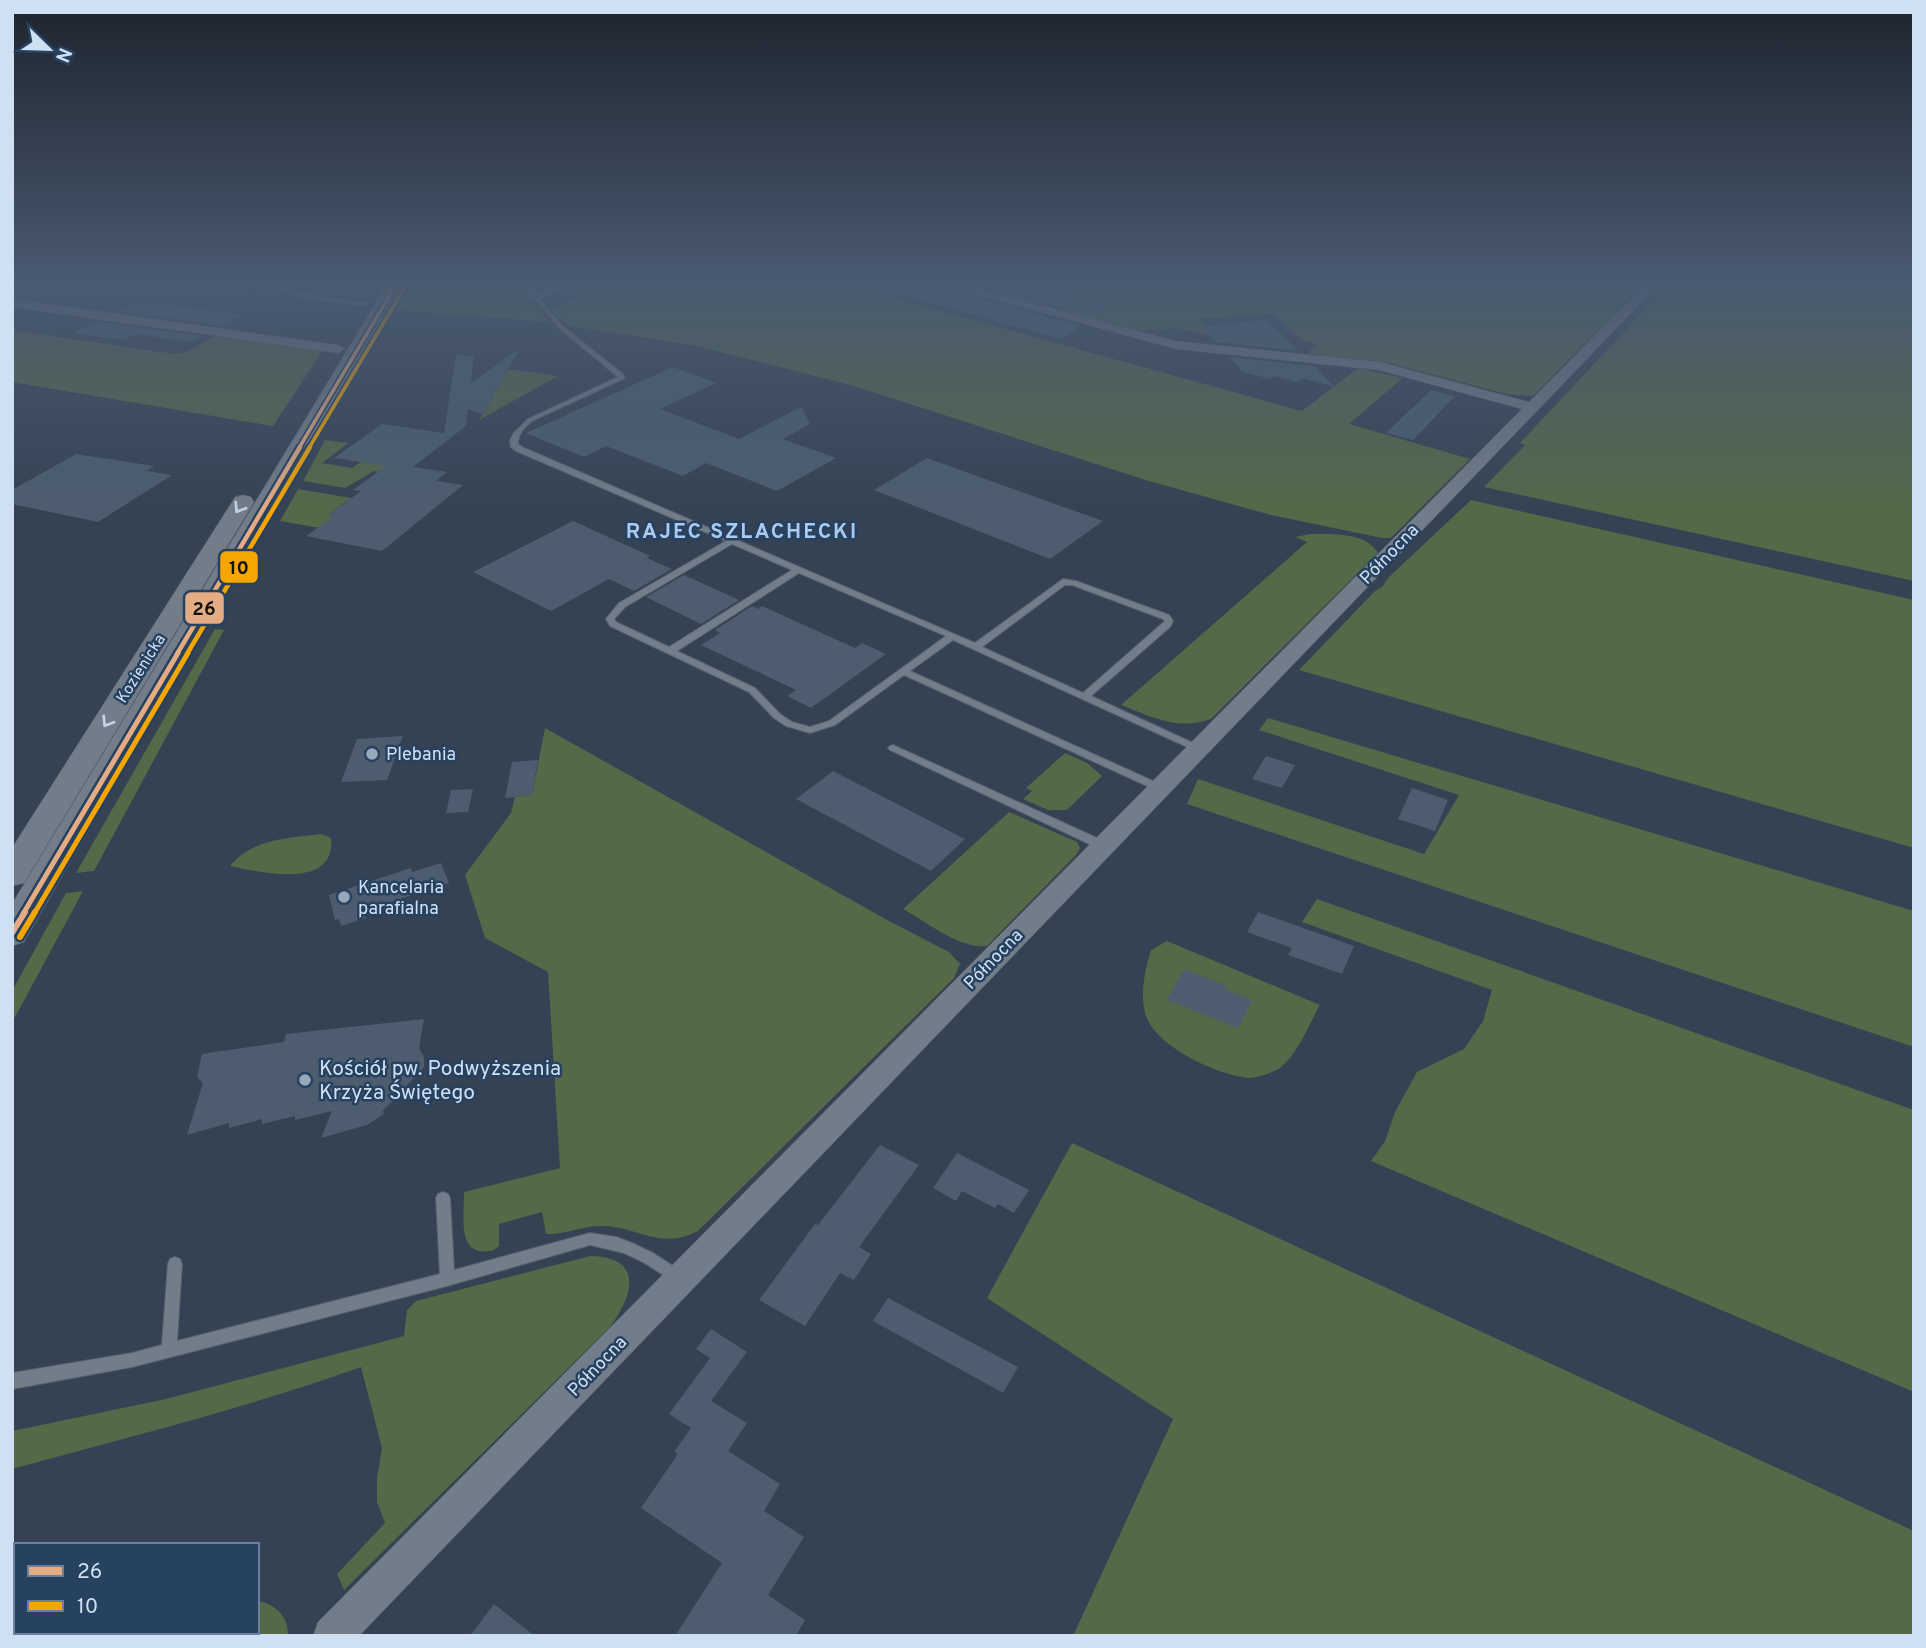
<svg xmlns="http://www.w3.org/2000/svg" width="1926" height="1648" viewBox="0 0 1926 1648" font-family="Overpass,sans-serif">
	<rect width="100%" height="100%" fill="#344253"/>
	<g fill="#536948">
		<path d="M412 283H514L550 322 397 310Z"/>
		<path d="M618 283H885L869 291 1302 411 1358 368 1403 378 1349 424 1470 459 1391 538H1382L1271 515 1149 481 851 385 696 346 570 326 550 309Z"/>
		<path d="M1020 283H1645L1533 396 1507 394 1385 362 1307 354 1317 344 1302 340 1273 314 1200 319 1205 326 1202 327 1207 333 1205 335 1176 328 1140 331 1064 311 1089 296 1057 288 1030 303 1016 299 1036 288Z"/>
		<path d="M1670 283H1914V581L1484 487 1525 445 1520 443Z"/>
		<path d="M12 330 174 354 186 352 217 335 323 350 273 426 12 382Z"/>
		<path d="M508 369 558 376 479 420Z"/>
		<path d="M325 440 348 443 322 463 352 468 378 450 394 474 374 471 345 488 303 481Z"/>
		<path d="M298 489 351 498 328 515 340 518 325 529 280 521Z"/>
		<path d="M1471 500 1914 600V848L1299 670 1375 591 1382 587 1389 577Z"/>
		<path d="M1310 534C1331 534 1367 532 1378 553L1211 719C1179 731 1151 717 1121 705L1307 542 1295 537Z"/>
		<path d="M215 629 224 630 94 871 76 873Z"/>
		<path d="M1268 718 1914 911V1047L1187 804 1198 779 1424 854 1459 795 1259 730Z"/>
		<path d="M545 728 889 921 949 952 960 964 954 978 698 1231C660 1251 638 1226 601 1226 582 1226 564 1235 546 1234L542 1212 499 1224V1246L494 1250C456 1260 464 1216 464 1192L560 1168 548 972 485 938 465 875 511 813 515 797 532 795Z"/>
		<path d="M1065 753 1087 763 1102 776 1067 810H1048L1023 799 1032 791 1026 788Z"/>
		<path d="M1009 812 1077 842 1080 848 1076 855 987 946C959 949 927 922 903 909Z"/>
		<path d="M321 834 331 838C337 891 258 872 230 866 252 839 288 838 321 834Z"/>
		<path d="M83 891 20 1008 12 1022V991L66 893Z"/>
		<path d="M1317 899 1914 1110V1392L1371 1161 1385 1141 1395 1112 1417 1072 1464 1049 1483 1021 1492 990 1302 922Z"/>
		<path d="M1167 941 1320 1005C1309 1024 1298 1054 1280 1068 1274 1072 1257 1078 1250 1078 1219 1076 1153 1046 1145 1013 1140 991 1145 971 1151 950Z"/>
		<path d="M1072 1143 1914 1531V1636H1073L1173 1419 987 1298Z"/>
		<path d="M590 1256C645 1257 633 1296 610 1327L344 1590 337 1574 385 1523 377 1502V1478L382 1448 361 1367C247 1408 129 1437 12 1469V1431L166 1399 404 1336 407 1310 416 1301Z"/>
		<path d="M12 1592H16V1632H257V1601C276 1604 289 1617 288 1636H12Z"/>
	</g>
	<g fill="#4d5d6f">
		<path d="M969 283H1015L1112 307 1096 317Z"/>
		<path d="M934 285V286L1082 326 1061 339 910 297Z"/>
		<path d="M138 301 168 305 244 315 222 326 118 311Z"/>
		<path d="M1267 320 1299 351 1216 342 1201 326Z"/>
		<path d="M97 322 202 336 190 342 136 334 124 340 73 333Z"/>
		<path d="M520 348 482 414 468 409 466 426 413 467 447 472 436 481 463 485 382 551 306 536 333 517 327 516 361 491 353 490 386 466 334 458 382 424 444 433 456 354 474 357 471 383Z"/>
		<path d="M1229 357 1314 366 1335 387 1302 378 1297 382 1275 376 1270 379 1243 372Z"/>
		<path d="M673 367 716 383 660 409 739 439 801 407 810 424 783 439 836 458 777 491 706 463 683 476 606 446 584 457 526 433Z"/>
		<path d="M1431 390 1455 396 1413 440 1386 433Z"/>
		<path d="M76 454 154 466 147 471 172 475 98 522 12 504V490Z"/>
		<path d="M927 458 1002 485 1103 521 1050 559 874 490Z"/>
		<path d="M573 521 650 556 647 558 672 569 634 591 609 579 551 611 473 572Z"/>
		<path d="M684 575 739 600 701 624 646 597Z"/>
		<path d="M752 606 758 609 762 606 855 648 862 643 886 654 811 708 787 696 796 690 701 645 720 633 715 630Z"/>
		<path d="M403 736 387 780 341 782 357 739Z"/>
		<path d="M1266 756 1295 765 1282 788 1252 779Z"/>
		<path d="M538 760 532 795 505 798 512 762Z"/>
		<path d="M833 771 965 839 931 871 796 799Z"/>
		<path d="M1412 788 1448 800 1435 831 1398 819Z"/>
		<path d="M473 789 468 812 446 813 451 790Z"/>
		<path d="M441 863 449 883 363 911 366 918 341 926 339 919 335 920 329 895 411 868 412 872Z"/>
		<path d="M1258 912 1354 946 1342 974 1288 955 1292 948 1247 932Z"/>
		<path d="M1184 969 1227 986 1225 989 1252 1000 1238 1028 1167 1000Z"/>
		<path d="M424 1019 419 1048 424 1057V1067L383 1111 384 1114 367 1125 321 1138 332 1111 295 1120V1116L262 1124V1119L229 1128V1123L187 1135 203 1083 197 1077 202 1054 284 1042 286 1034Z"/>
		<path d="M880 1145 919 1165 859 1247 871 1254 854 1280 840 1273 805 1326 759 1300 815 1224 818 1225Z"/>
		<path d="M957 1153 1029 1190 1014 1213 998 1204 995 1208 962 1191 956 1201 933 1188Z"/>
		<path d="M888 1298 1018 1367 1003 1393 873 1321Z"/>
		<path d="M711 1329 747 1352 711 1401 747 1423 728 1451 780 1484 764 1511 804 1537 768 1595 805 1620 796 1636H675L722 1563 641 1508 678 1454 674 1452 691 1428 669 1414 710 1358 696 1349Z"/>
		<path d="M494 1604 535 1636H470Z"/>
	</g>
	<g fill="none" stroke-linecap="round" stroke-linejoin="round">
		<g stroke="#54616f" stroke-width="2">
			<g id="service">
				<path d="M258 283H268L300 293 369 304 366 306 299 297Z"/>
				<path d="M536 295 564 327 623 374 625 378 532 421C524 428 518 434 518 444L522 447 975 643 1063 579 1076 581 1169 615 1173 621 1170 627 1091 696 1202 747 1204 749 1202 751H1196L953 640 910 671 1164 786 1165 788 1164 790H1156L904 675 835 725 810 733 786 726 774 718 749 692 610 626 606 619 619 603 726 541 516 451 511 447 510 441 513 434 528 419 618 377 560 329 534 298V296ZM732 544 792 570 669 647 616 622 614 619 625 607ZM799 573 946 636 829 721 810 727 792 722 780 714 755 688 677 651ZM1065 585H1072L1163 619 1165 621 1083 693 982 647Z"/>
				<path d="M893 745 1108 843 1109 846 1108 849H1100L890 750 888 748 890 746Z"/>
				<path d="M443 1192 448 1194 450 1198 454 1270 590 1233 616 1237 632 1243 653 1253 684 1273 686 1278 684 1283 679 1285 643 1262 624 1253 590 1245 447 1286 132 1367 12 1389V1373L132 1353 162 1345 168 1264 170 1259 175 1257 180 1259 182 1264 177 1341 440 1274 436 1198 438 1194Z"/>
			</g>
		</g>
		<g stroke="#54616f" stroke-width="1">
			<g id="minor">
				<path d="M518 283H531L538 292 560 283H579L536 301 532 300Z"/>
				<path d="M935 283H957L1176 341 1380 362 1529 402 1647 283H1660L359 1636H313L318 1622 1522 409 1379 370 1176 349Z"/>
				<path d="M12 299 338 345 345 349 338 353 12 307Z"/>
			</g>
		</g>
		<g stroke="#54616f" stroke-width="1">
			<g id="secondary">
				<path d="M388 283H405L24 942 12 946V904Z"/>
				<path d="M243 495 251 497 254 502 24 883 12 886V848L232 502 235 497Z"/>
			</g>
		</g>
		<use href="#service" fill="#727d89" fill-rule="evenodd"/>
		<use href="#minor" fill="#727d89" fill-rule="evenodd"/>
		<use href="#secondary" fill="#727d89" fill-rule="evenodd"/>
		<g stroke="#274160" stroke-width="7">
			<path id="bus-1-far3" d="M299 448 397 283"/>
		</g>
		<g stroke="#274160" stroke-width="9">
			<path id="bus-1-far2" d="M177 654 300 447"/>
		</g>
		<g stroke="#274160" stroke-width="10">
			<path id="bus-1-far1" d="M23 914 178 653"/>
		</g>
		<g stroke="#274160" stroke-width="11">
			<path id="bus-1" d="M12 933 25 912"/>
		</g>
		<g stroke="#274160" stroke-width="7">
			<path id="bus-2-far3" d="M309 448 405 287"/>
		</g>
		<g stroke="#274160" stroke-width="9">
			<path id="bus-2-far2" d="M187 654 310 447"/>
		</g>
		<g stroke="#274160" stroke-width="10">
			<path id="bus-2-far1" d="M34 914 188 653"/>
		</g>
		<g stroke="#274160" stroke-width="11">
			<path id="bus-2" d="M20 937 35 912"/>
		</g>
		<use href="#bus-1-far3" stroke="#e5ac83" stroke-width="3.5"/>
		<use href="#bus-1-far2" stroke="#e5ac83" stroke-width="4.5"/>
		<use href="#bus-1-far1" stroke="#e5ac83" stroke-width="5"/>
		<use href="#bus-1" stroke="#e5ac83" stroke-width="6"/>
		<use href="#bus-2-far3" stroke="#f7a600" stroke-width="3.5"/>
		<use href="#bus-2-far2" stroke="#f7a600" stroke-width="4.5"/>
		<use href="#bus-2-far1" stroke="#f7a600" stroke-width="5"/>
		<use href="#bus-2" stroke="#f7a600" stroke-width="6"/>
	</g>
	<defs><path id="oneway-chevron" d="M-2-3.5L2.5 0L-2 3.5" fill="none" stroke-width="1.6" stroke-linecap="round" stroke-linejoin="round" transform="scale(1.75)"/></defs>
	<g stroke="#c2d1e3">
		<use href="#oneway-chevron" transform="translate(239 508) rotate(122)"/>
		<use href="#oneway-chevron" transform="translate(107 722) rotate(122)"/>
	</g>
	<linearGradient id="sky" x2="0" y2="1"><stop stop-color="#1d242e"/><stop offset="0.55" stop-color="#4a5a71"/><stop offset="1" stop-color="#4a5a71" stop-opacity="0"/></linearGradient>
	<rect width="1926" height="514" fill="url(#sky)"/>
	<g fill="#99a9bb" stroke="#274160" stroke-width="2.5">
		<circle cx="372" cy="754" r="7"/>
		<circle cx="344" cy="897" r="7"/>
		<circle cx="305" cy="1080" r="7"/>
	</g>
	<g text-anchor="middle" stroke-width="5" stroke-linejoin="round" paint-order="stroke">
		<g font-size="16" fill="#d0e0f3" stroke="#274160">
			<text transform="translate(140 668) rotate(-58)" y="6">Kozienicka</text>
		</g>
		<g font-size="18" fill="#d0e0f3" stroke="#274160">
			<text transform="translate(1389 554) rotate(-46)" y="6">Północna</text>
			<text transform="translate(993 959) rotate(-46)" y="6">Północna</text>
			<text transform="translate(597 1366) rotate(-46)" y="6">Północna</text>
		</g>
		<g font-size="18" fill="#d0e0f3" stroke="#274160" text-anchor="start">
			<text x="386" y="760">Plebania</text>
			<text x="358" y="893">Kancelaria<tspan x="358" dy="21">parafialna</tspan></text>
		</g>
		<g font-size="21" font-weight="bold" letter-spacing="2" fill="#abcaef" stroke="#274160">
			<text x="742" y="538">RAJEC SZLACHECKI</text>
		</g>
		<g font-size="21" fill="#d0e0f3" stroke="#274160" text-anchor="start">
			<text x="319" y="1075">Kościół pw. Podwyższenia<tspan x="319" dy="24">Krzyża Świętego</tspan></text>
		</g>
	</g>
	<g stroke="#274160" stroke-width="2.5">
		<rect x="219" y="550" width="40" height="34" rx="7" fill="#f7a600"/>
		<rect x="184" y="591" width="41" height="34" rx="7" fill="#e5ac83"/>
	</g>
	<g font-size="19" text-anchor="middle" font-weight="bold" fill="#111">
		<text x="239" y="574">10</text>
		<text x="204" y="615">26</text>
	</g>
	<rect width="1926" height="1648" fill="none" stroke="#d0e0f3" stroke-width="28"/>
	<rect x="14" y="1543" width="245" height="91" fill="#274160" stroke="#6b819b" stroke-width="2"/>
	<rect x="28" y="1566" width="35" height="10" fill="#e5ac83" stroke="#6b819b" stroke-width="2"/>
	<text x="77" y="1578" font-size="21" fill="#d0e0f3">26</text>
	<rect x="28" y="1601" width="35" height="10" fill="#f7a600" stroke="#6b819b" stroke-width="2"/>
	<text x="77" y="1613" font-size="21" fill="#d0e0f3">10</text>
	<g transform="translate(49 49) rotate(113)" stroke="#274160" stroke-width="5" paint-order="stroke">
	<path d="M0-5L12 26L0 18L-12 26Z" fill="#d0e0f3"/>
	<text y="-10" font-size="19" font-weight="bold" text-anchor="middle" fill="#d0e0f3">N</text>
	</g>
</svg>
